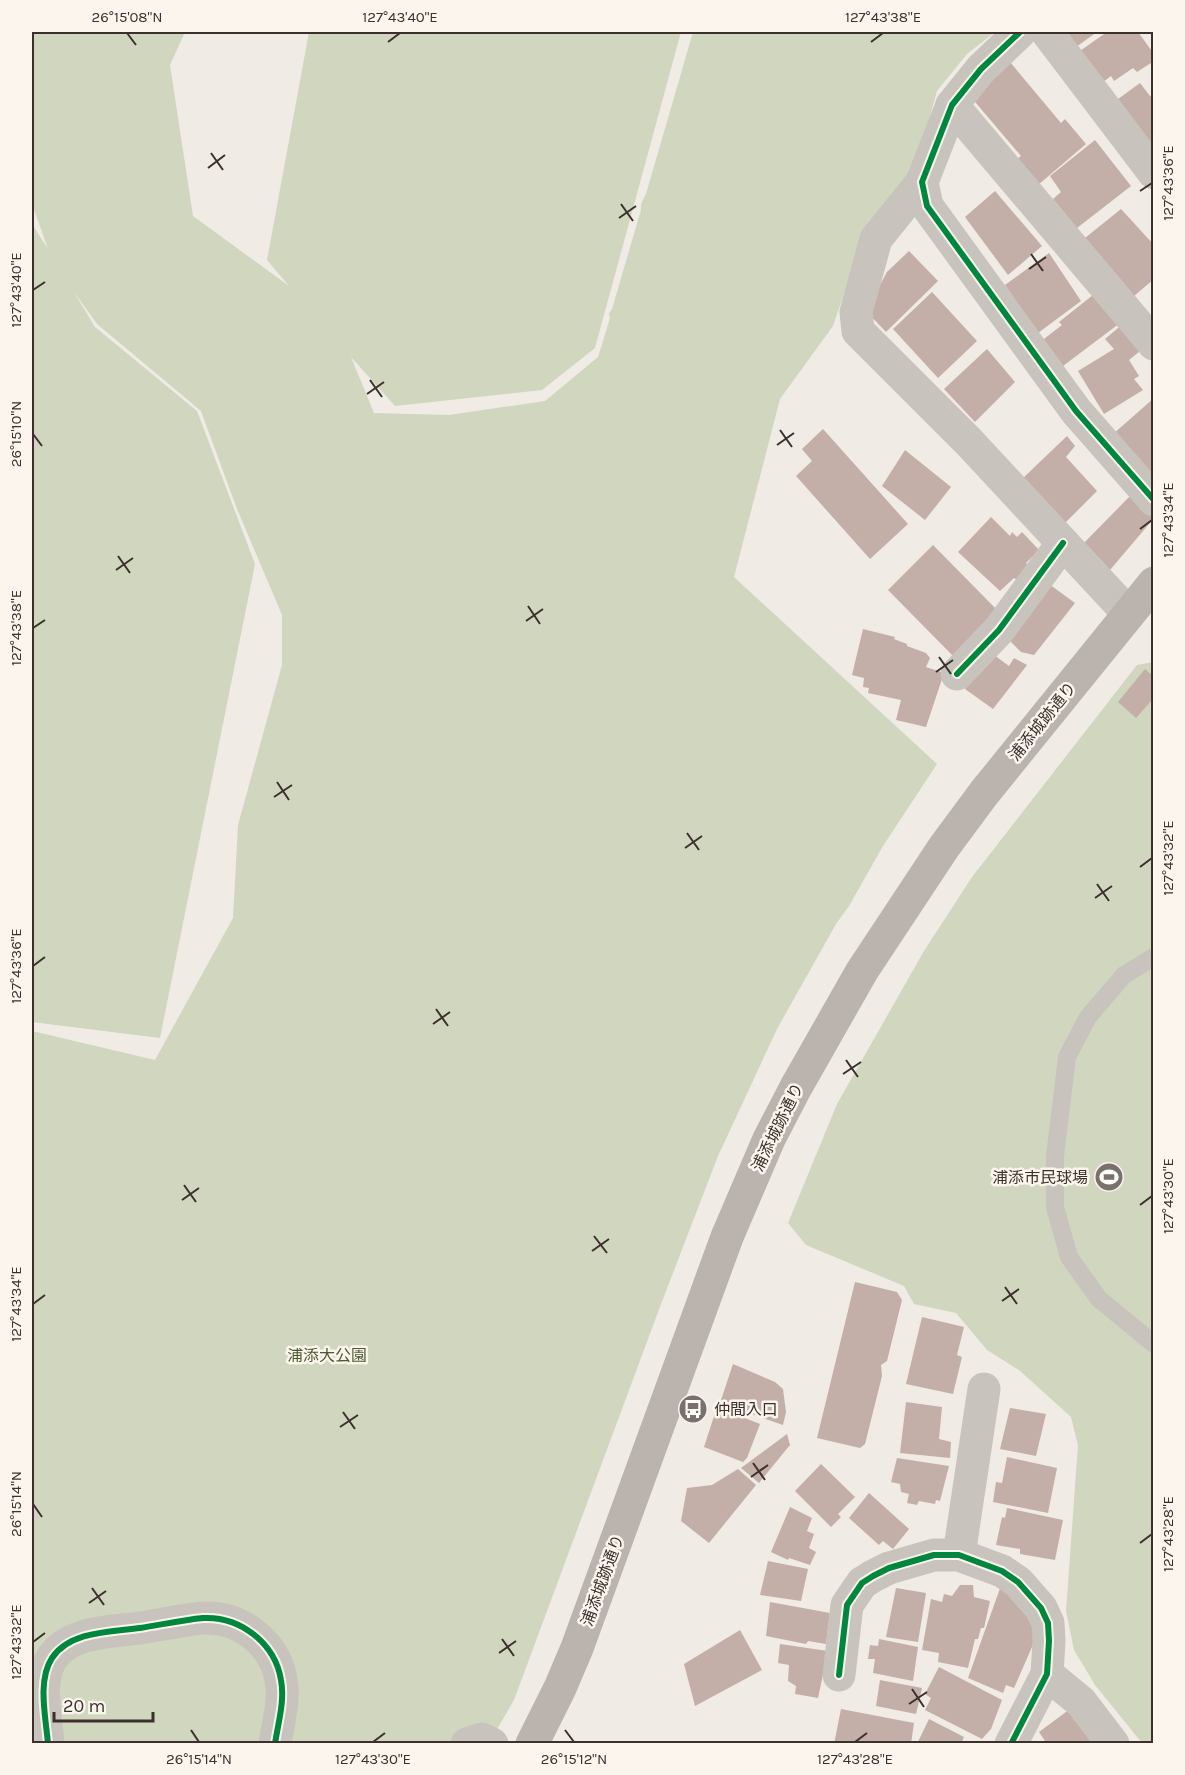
<svg xmlns="http://www.w3.org/2000/svg" width="1185" height="1775" viewBox="0 0 1185 1775" font-family="Karla,'Noto Sans JP',sans-serif">
	<rect width="100%" height="100%" fill="#f0ebe5"/>
	<g fill="#d1d6bf">
		<path d="M32 32H185L170 65 193 216 289 286 267 260 309 32H681L595 348 542 390 395 406 351 357 374 413 449 415 545 401 598 357 610 318 609 313 612 309 641 210V204L646 194 693 32H995L967 54 937 91 919 156 907 180 867 226 833 326 780 399 734 577 937 764 883 846 849 906 836 924 777 1029 718 1156 661 1304 514 1700 489 1743H32V1031L155 1060 233 918 238 825 282 665V615L237 509 201 411 97 324 74 292 95 327 197 411 255 564 160 1038 32 1022V224L48 249 32 204Z"/>
		<path d="M1153 662V1743H1142L1095 1685 1074 1650 1066 1611 1078 1445 1071 1417 1019 1370 987 1350 956 1313 914 1304 904 1286 806 1245 788 1223 837 1104 924 951 972 877 1137 665Z"/>
	</g>
	<g fill="#c3afa7">
		<path d="M1065 32H1097L1076 47Z"/>
		<path d="M1107 32H1138L1154 54V61L1137 72 1133 68 1114 81 1111 76 1099 85 1077 53Z"/>
		<path d="M1010 62 1061 123 1065 119 1086 144 1038 185 1017 159 1021 156 970 96Z"/>
		<path d="M1140 83 1150 96 1154 94V156L1114 102Z"/>
		<path d="M1095 140 1131 186 1077 228 1053 199 1061 192 1050 176Z"/>
		<path d="M995 191 1042 246 1008 275 965 217Z"/>
		<path d="M1121 209 1154 245V279L1134 296 1085 238Z"/>
		<path d="M909 251 938 281 886 332 866 311 887 272Z"/>
		<path d="M1049 253 1081 301 1038 333 1005 285Z"/>
		<path d="M1098 291 1124 320 1059 369 1040 342 1062 325 1059 322Z"/>
		<path d="M932 292 977 341 938 378 893 329Z"/>
		<path d="M1125 322 1145 347 1129 360 1139 376 1134 379 1143 390 1104 414 1078 371 1114 349 1105 339Z"/>
		<path d="M987 349 1015 382 975 422 944 389Z"/>
		<path d="M1154 398V480L1112 435Z"/>
		<path d="M823 429 908 524 870 559 796 476 812 461 802 449Z"/>
		<path d="M1067 436 1075 446 1066 457 1097 491 1064 524 1021 480Z"/>
		<path d="M905 450 951 487 925 520 882 486Z"/>
		<path d="M1131 495 1154 518 1110 570 1080 547Z"/>
		<path d="M991 517 1010 536 1012 532 1017 537 1022 532 1039 550 1026 563 1030 568 1018 580 1014 578 1000 591 958 552Z"/>
		<path d="M933 545 1000 613 955 658 888 590Z"/>
		<path d="M1049 584 1075 603 1034 655 1021 652 1008 639Z"/>
		<path d="M863 629 895 637 894 639 907 644V646L926 653 930 658 926 667 944 673 926 727 896 720 901 700 868 693 869 688 863 687 864 678 852 675Z"/>
		<path d="M994 655 1009 666 1014 658 1027 665 993 709 965 689Z"/>
		<path d="M1145 669 1154 677V698L1136 718 1118 702Z"/>
		<path d="M855 1282 897 1292 902 1300 887 1361 881 1365 882 1376 865 1444 860 1448 817 1438Z"/>
		<path d="M922 1317 964 1327 957 1355 962 1357 953 1394 906 1384Z"/>
		<path d="M733 1364 775 1382 783 1389 786 1412 783 1425 720 1403Z"/>
		<path d="M906 1402 942 1407 939 1439 951 1442 950 1458 900 1453Z"/>
		<path d="M717 1407 760 1424 747 1458 743 1462 704 1447Z"/>
		<path d="M1010 1408 1046 1414 1036 1456 1000 1449Z"/>
		<path d="M787 1434 790 1445 759 1483 741 1468Z"/>
		<path d="M1007 1457 1057 1468 1048 1513 993 1502 996 1482 1002 1483Z"/>
		<path d="M897 1458 949 1466 940 1501 936 1500 935 1504 919 1501 917 1505 907 1503 909 1494 901 1492 900 1484 891 1482Z"/>
		<path d="M821 1464 855 1497 838 1514 841 1517 831 1527 795 1491Z"/>
		<path d="M738 1469 756 1485 709 1543 681 1521 687 1488 712 1485Z"/>
		<path d="M869 1493 909 1529 893 1549 883 1541 879 1545 849 1518Z"/>
		<path d="M790 1507 812 1518 807 1531 814 1534 809 1548 816 1552 810 1565 789 1558 788 1560 771 1552Z"/>
		<path d="M1007 1508 1063 1520 1055 1560 1020 1554V1549L996 1545 1002 1517 1005 1518Z"/>
		<path d="M768 1561 808 1569 801 1601 760 1595Z"/>
		<path d="M1003 1580 1039 1631 1014 1688 1006 1685 1003 1693 968 1678Z"/>
		<path d="M960 1585H973L974 1597 990 1601 984 1628H981L978 1639H975L968 1668 938 1662 939 1653 922 1650 931 1599 942 1602 944 1594 952 1596Z"/>
		<path d="M896 1588 926 1593 918 1642 886 1637Z"/>
		<path d="M770 1602 830 1613 826 1644 808 1641 806 1644 766 1636Z"/>
		<path d="M740 1630 762 1670 695 1706 684 1664Z"/>
		<path d="M879 1639 918 1647 913 1681 873 1673 875 1659H868L870 1645 878 1646Z"/>
		<path d="M780 1644 828 1651 818 1698 795 1694 796 1686 788 1681 789 1665 778 1663Z"/>
		<path d="M939 1667 1002 1700 991 1729 982 1739 925 1710 931 1698 925 1694Z"/>
		<path d="M880 1680 922 1688 916 1714 876 1706Z"/>
		<path d="M841 1709 914 1723 911 1744H834Z"/>
		<path d="M1070 1709 1095 1744H1047L1039 1732Z"/>
		<path d="M929 1719 964 1737 961 1744H917Z"/>
	</g>
	<g fill="none" stroke-linecap="round" stroke-linejoin="round">
		<path stroke="#c9c3be" stroke-width="18" d="M1154 957 1124 975 1088 1017 1067 1057 1055 1156V1207L1069 1257 1099 1299 1154 1344"/>
		<g stroke="#c9c3be" stroke-width="33">
			<path d="M1020 32 981 69 952 105 922 182 927 206 1076 411 1154 500"/>
			<path d="M1047 32 1154 173"/>
			<path d="M952 105 1154 344"/>
			<path d="M922 182 876 239 856 312 858 331 969 442 1129 614"/>
			<path d="M957 674 999 630 1063 543"/>
			<path d="M959 1555 984 1389"/>
			<path d="M1047 1674 1081 1702 1113 1744"/>
			<path d="M839 1675 847 1605 862 1583 873 1576 889 1568 934 1555H959L1002 1571 1018 1582 1041 1608 1048 1623 1049 1641 1047 1674 1011 1744"/>
			<path d="M48 1744C46 1718 37 1681 52 1658 70 1631 111 1632 140 1628 160 1625 182 1620 203 1618 240 1616 275 1643 281 1680 285 1701 278 1723 275 1744"/>
			<path d="M467 1744 482 1739 492 1744"/>
		</g>
		<path stroke="#bab3ae" stroke-width="33" d="M532 1744 560 1688 577 1648 727 1237 769 1139 796 1087 862 971 944 847 984 793 1154 583"/>
		<g stroke="#fbf5ee" stroke-width="10">
			<g id="cycleway">
				<path d="M1020 32 981 69 952 105 922 182 927 206 1076 411 1154 500"/>
				<path d="M957 674 999 630 1063 543"/>
				<path d="M839 1675 847 1605 862 1583 873 1576 889 1568 934 1555H959L1002 1571 1018 1582 1041 1608 1048 1623 1049 1641 1047 1674 1011 1744"/>
				<path d="M48 1744C46 1718 37 1681 52 1658 70 1631 111 1632 140 1628 160 1625 182 1620 203 1618 240 1616 275 1643 281 1680 285 1701 278 1723 275 1744"/>
			</g>
		</g>
		<use href="#cycleway" stroke="#00873e" stroke-width="6"/>
	</g>
	<path fill="none" stroke="#3b302b" stroke-width="2" d="M127 33 136 45M388 42 400 33M871 42 883 33M211 153 223 170M208 168 225 155M1140 191 1152 183M621 204 633 221M619 218 636 206M1031 254 1043 271M1029 269 1046 257M33 290 45 282M370 380 382 397M367 394 384 382M780 430 792 447M33 434 42 446M777 445 794 433M1140 529 1152 520M118 556 130 573M116 570 133 558M528 606 540 624M526 621 543 609M33 628 45 620M939 657 951 674M936 672 953 660M277 782 289 800M274 797 292 785M687 833 699 850M685 848 702 836M1140 867 1152 858M1097 884 1109 901M1095 898 1112 886M33 966 45 957M436 1009 448 1026M433 1024 450 1012M846 1060 858 1077M843 1074 861 1062M184 1185 196 1202M182 1200 199 1188M1140 1205 1152 1196M594 1236 607 1253M592 1251 609 1239M1005 1287 1017 1304M1002 1301 1019 1289M33 1304 45 1295M343 1412 355 1429M340 1427 358 1415M753 1463 765 1480M751 1477 768 1465M33 1504 42 1517M1140 1543 1152 1534M92 1588 104 1605M89 1603 106 1591M502 1639 514 1656M33 1642 45 1633M499 1653 516 1641M912 1689 924 1707M909 1704 927 1692M191 1730 199 1742M565 1730 574 1742M373 1742 385 1733M855 1742 867 1733"/>
	<defs>
		<g id="stadium-disc" transform="scale(1.5)"><circle r="9.5" fill="#7a716c" stroke="#fbf5ee"/><path d="M0-5a6.5 5 0 1 0 0 10a6.5 5 0 1 0 0-10ZM-3.5-1.8h7v3.6h-7Z" fill="#fff"/></g>
		<g id="bus-disc" transform="scale(1.5)"><circle r="9.5" fill="#7a716c" stroke="#fbf5ee"/><path d="M-5-6H5V4H4V6H2V4H-2V6H-4V4H-5ZM-3.5-4V0h7V-4ZM-3.5 1.2v1.5H-2V1.2ZM2 1.2v1.5H3.5V1.2Z" fill="#fff"/></g>
	</defs>
	<g fill-rule="evenodd">
		<use href="#stadium-disc" x="1109" y="1177"/>
		<use href="#bus-disc" x="693" y="1409"/>
	</g>
	<g text-anchor="middle" stroke-width="5" stroke-linejoin="round" paint-order="stroke">
		<g font-size="16" fill="#3b302b" stroke="#fbf5ee">
			<text transform="translate(1042 721) rotate(-51)" y="6">浦添城跡通り</text>
			<text transform="translate(777 1127) rotate(-64)" y="6">浦添城跡通り</text>
			<text transform="translate(602 1580) rotate(-70)" y="6">浦添城跡通り</text>
		</g>
		<g font-size="16" fill="#3b302b" stroke="#fbf5ee" text-anchor="end">
			<text x="1088" y="1183">浦添市民球場</text>
			<text x="714" y="1415" text-anchor="start">仲間入口</text>
		</g>
		<g font-size="16" fill="#4a5a2e" stroke="#fbf5ee">
			<text x="327" y="1361">浦添大公園</text>
		</g>
	</g>
	<rect width="1185" height="1775" fill="none" stroke="#fbf5ee" stroke-width="66"/>
	<path d="M54 1712v9h99v-9" fill="none" stroke="#3b302b" stroke-width="3"/>
	<text x="63" y="1712" font-size="18" fill="#3b302b" stroke="#fbf5ee" stroke-width="4.5" paint-order="stroke">20 m</text>
	<rect x="33" y="33" width="1119" height="1709" fill="none" stroke="#3b302b" stroke-width="2"/>
	<g font-size="15" text-anchor="middle" fill="#3b302b">
		<text x="127" y="22">26°15'08"N</text>
		<text x="400" y="22">127°43'40"E</text>
		<text x="883" y="22">127°43'38"E</text>
		<text transform="translate(1168 183) rotate(-90)" y="5">127°43'36"E</text>
		<text transform="translate(16 290) rotate(-90)" y="5">127°43'40"E</text>
		<text transform="translate(16 434) rotate(-90)" y="5">26°15'10"N</text>
		<text transform="translate(1168 520) rotate(-90)" y="5">127°43'34"E</text>
		<text transform="translate(16 628) rotate(-90)" y="5">127°43'38"E</text>
		<text transform="translate(1168 858) rotate(-90)" y="5">127°43'32"E</text>
		<text transform="translate(16 966) rotate(-90)" y="5">127°43'36"E</text>
		<text transform="translate(1168 1196) rotate(-90)" y="5">127°43'30"E</text>
		<text transform="translate(16 1304) rotate(-90)" y="5">127°43'34"E</text>
		<text transform="translate(16 1504) rotate(-90)" y="5">26°15'14"N</text>
		<text transform="translate(1168 1534) rotate(-90)" y="5">127°43'28"E</text>
		<text transform="translate(16 1642) rotate(-90)" y="5">127°43'32"E</text>
		<text x="199" y="1764">26°15'14"N</text>
		<text x="373" y="1764">127°43'30"E</text>
		<text x="574" y="1764">26°15'12"N</text>
		<text x="855" y="1764">127°43'28"E</text>
	</g>
</svg>
